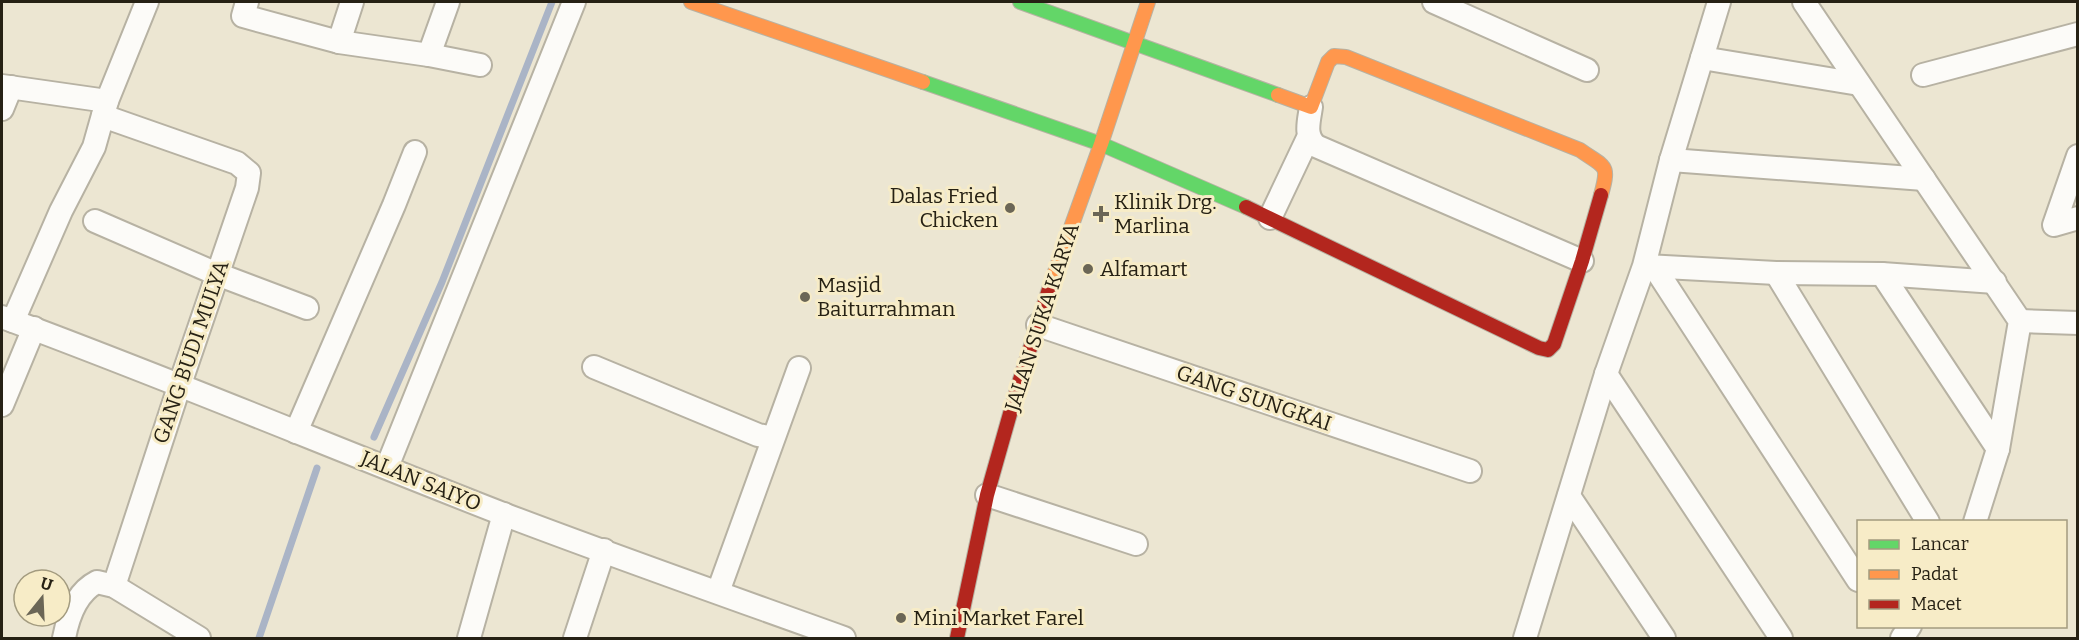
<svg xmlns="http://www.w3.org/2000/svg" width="2079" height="640" viewBox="0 0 2079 640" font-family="Bitter,serif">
	<rect width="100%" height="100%" fill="#ece6d2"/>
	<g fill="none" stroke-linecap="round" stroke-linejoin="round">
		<g stroke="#aab4c6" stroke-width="7">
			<path d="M374 437 442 282 552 2"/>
			<path d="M259 638 317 468"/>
		</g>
		<g stroke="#b7b2a3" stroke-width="26">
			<g id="street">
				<path d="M247 2 243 16 339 42 429 55 480 65"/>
				<path d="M1434 2 1587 70"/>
				<path d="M1804 2 2020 321 1998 449 1975 522"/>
				<path d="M339 42 352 2"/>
				<path d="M429 55 448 2"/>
				<path d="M1702 58 1859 84"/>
				<path d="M1923 75 2078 34"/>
				<path d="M2 86 107 101"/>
				<path d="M1311 107C1309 121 1304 136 1316 146L1582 261"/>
				<path d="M2 109 11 87"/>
				<path d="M103 116 237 163 249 173 247 188 180 384 114 586"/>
				<path d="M2078 156 2054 225 2078 218"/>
				<path d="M1671 160 1924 179"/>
				<path d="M1270 218 1308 138"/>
				<path d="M95 221 217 274 307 308"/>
				<path d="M1646 266 1776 273 1882 274 1995 282"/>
				<path d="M1655 268 1858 580"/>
				<path d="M1776 273 1928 522"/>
				<path d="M1882 274 1998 449"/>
				<path d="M2 317C170 379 336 449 503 514 616 557 730 597 844 638"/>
				<path d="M13 321 61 211 94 147 107 101 147 2"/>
				<path d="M2020 321 2078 323"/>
				<path d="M1038 325 1470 471"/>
				<path d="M594 367 758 435 773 438"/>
				<path d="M1606 374 1781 638"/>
				<path d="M2 405 34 328"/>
				<path d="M296 432 394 205 415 152"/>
				<path d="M387 467 574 2"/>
				<path d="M987 495 1136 544"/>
				<path d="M1569 496 1664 638"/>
				<path d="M718 592 799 368"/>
				<path d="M64 638C68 617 77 592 97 582L114 586 199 638"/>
				<path d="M469 638 504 514"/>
				<path d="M575 638 604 550"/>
				<path d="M1525 638 1606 374 1644 266 1671 160 1719 2"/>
				<path d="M1902 638 1910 626"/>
			</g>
		</g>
		<g stroke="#b7b2a3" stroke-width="16">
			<g id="fast">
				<path d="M1020 2 1278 95"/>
				<path d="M923 82 1101 144 1246 207"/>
			</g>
		</g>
		<g stroke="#b7b2a3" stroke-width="16">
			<g id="slow">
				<path d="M691 2 923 82"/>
				<path d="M1278 95 1311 107 1328 62 1334 56 1346 57 1580 150C1605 168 1610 163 1601 195"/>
				<path d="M1050 286 1101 144 1148 2"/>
			</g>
		</g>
		<g stroke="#b7b2a3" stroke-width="16">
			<g id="jam">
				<path d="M1246 207 1539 348 1548 350 1554 344 1582 261 1601 195"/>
				<path d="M957 638 987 495 1017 389 1050 286"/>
			</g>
		</g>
		<use href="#street" stroke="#fcfbf8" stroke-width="22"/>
		<use href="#fast" stroke="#63d668" stroke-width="14"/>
		<use href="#slow" stroke="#ff974d" stroke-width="14"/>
		<use href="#jam" stroke="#b3261e" stroke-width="14"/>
	</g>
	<g fill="#6b6656" stroke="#f7ecc7" stroke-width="2">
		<circle cx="1010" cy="208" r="6"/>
		<path d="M1098 205h6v6h6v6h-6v6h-6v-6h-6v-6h6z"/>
		<circle cx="1088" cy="269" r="6"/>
		<circle cx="805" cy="297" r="6"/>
		<circle cx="901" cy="618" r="6"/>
	</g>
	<g text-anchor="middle" stroke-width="6" stroke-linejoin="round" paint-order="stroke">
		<g font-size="21" fill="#262114" stroke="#f7ecc7" text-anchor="start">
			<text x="998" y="203" text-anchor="end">Dalas Fried<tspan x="998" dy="24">Chicken</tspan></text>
			<text x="1114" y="209">Klinik Drg.<tspan x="1114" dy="24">Marlina</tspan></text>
			<text x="1100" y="276">Alfamart</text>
			<text x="817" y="292">Masjid<tspan x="817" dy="24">Baiturrahman</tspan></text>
			<text x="913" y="625">Mini Market Farel</text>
		</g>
		<g font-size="21" fill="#262114" stroke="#f7ecc7">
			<text transform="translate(1042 317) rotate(-72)" y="7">JALAN SUKA KARYA</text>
			<text transform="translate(191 352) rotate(-71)" y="7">GANG BUDI MULYA</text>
			<text transform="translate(1254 398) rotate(19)" y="7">GANG SUNGKAI</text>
			<text transform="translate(421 481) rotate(22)" y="7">JALAN SAIYO</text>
		</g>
	</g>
	<rect width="2079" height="640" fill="none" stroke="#262114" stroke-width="6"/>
	<rect x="1857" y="520" width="210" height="108" fill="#f7ecc7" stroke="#a39b7f" stroke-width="1.5"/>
	<rect x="1869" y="540" width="30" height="9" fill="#63d668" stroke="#a39b7f" stroke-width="1.5"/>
	<text x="1911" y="550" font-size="18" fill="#262114">Lancar</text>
	<rect x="1869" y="570" width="30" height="9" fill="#ff974d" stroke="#a39b7f" stroke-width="1.5"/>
	<text x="1911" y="580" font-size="18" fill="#262114">Padat</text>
	<rect x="1869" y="600" width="30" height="9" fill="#b3261e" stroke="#a39b7f" stroke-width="1.5"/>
	<text x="1911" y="610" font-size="18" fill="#262114">Macet</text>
	<g transform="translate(42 598) rotate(18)"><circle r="28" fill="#f7ecc7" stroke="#a39b7f" stroke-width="1.5"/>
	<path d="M0-4.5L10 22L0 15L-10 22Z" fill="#6b6656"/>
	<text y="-9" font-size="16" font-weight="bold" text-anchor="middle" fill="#262114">U</text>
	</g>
</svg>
